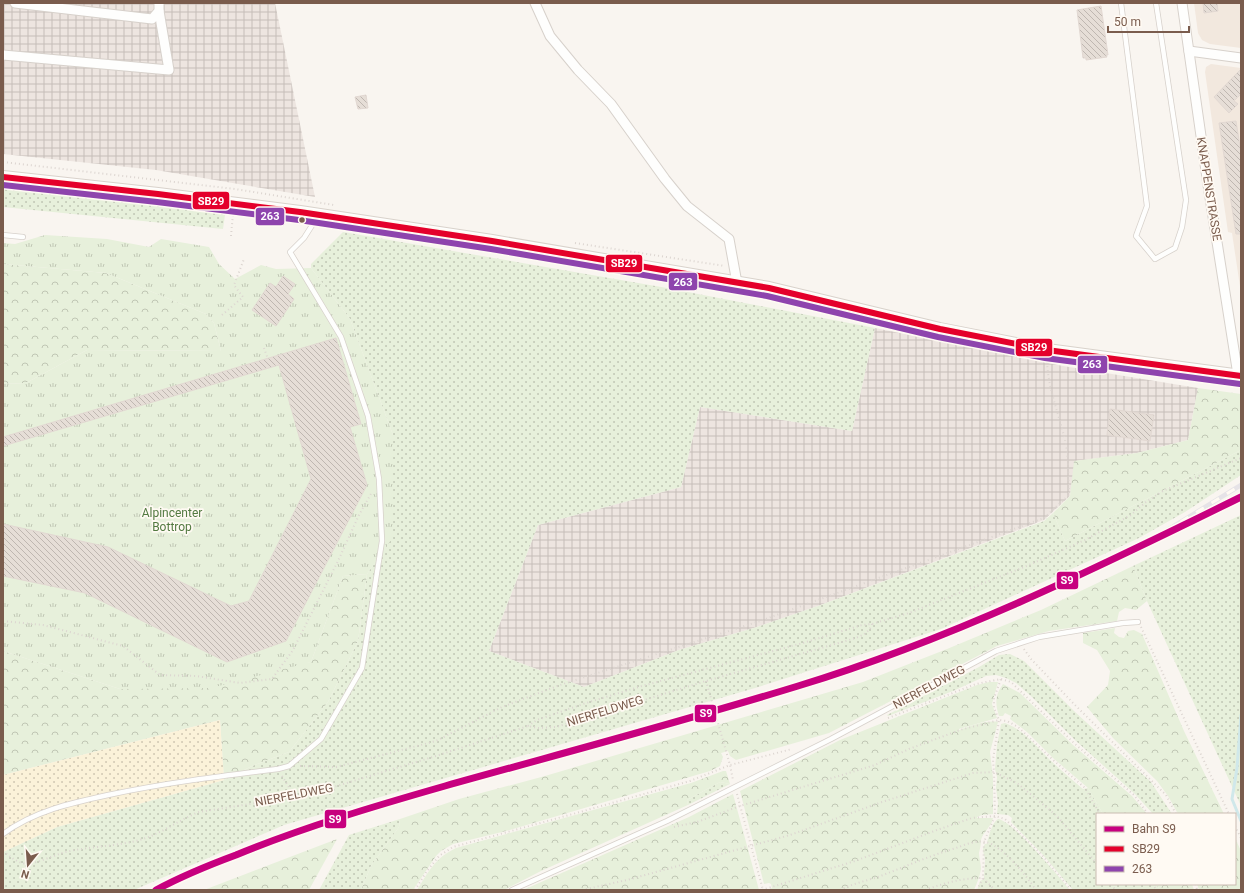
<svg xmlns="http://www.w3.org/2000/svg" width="1244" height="893" viewBox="0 0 1244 893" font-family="Roboto,sans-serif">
	<defs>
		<pattern id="industrial-grid" width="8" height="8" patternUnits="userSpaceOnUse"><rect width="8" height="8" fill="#ede5e0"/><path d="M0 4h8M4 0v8" fill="none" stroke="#c5bdb8"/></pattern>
		<pattern id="grass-dots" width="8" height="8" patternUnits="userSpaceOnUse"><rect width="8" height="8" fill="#e7f0db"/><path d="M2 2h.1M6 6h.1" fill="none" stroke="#c0c6b4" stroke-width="1.8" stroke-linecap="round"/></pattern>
		<pattern id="forest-crowns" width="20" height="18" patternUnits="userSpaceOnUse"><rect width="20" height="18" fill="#e7f0db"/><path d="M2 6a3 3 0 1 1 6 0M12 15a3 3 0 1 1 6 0" fill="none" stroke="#c0c6b4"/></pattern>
		<pattern id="sand-dots" width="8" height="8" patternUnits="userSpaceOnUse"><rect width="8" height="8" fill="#fbf2d9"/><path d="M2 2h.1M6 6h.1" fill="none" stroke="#d0c7b2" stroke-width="1.8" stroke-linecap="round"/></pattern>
		<pattern id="park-tufts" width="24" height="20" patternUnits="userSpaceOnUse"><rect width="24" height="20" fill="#e7f0db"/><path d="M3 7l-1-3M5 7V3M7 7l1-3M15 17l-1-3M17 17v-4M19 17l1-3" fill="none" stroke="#c0c6b4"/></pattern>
		<pattern id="building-back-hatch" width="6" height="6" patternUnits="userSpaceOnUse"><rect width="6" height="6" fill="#e6ded7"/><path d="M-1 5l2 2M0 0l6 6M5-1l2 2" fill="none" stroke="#bfb7b1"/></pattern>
	</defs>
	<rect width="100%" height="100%" fill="#f9f5f0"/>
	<g fill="#f2e8de">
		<path d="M1194 3H1241V48L1210 44 1202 40 1198 33Z"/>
		<path d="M1211 64 1241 68V293L1232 233 1228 232 1205 72 1206 67Z"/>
	</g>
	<g fill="url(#industrial-grid)">
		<path d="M3 3H275L315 197 156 170 3 154Z"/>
		<path d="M875 328 1063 366 1198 388 1188 440 1137 453 1075 461 1070 496 1044 520 818 606 757 627 679 650 584 687 489 651 538 525 681 487 700 407 852 431Z"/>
	</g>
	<g fill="url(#grass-dots)">
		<path d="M3 186 226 208 223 229 3 207Z"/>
		<path d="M343 232 667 288 875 328 852 431 700 407 681 487 538 525 489 651 584 687 679 650 757 627 818 606 1044 521 1053 513 1065 541 1241 450V475L1185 512 1139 538 941 629 755 688 284 825 134 890H3V852L57 827 224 780 252 766 289 752 328 702 358 641 367 574 393 536V435L350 319 311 268V264Z"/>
		<path d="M1241 515V806L1147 601 1133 566Z"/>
		<path d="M1010 654 1024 661 1074 711 1151 782 1172 814H1153L1135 794 1076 741 1032 697 1016 683 1006 678 996 675 986 676 953 691 888 716 887 715 979 667 999 655Z"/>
		<path d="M1005 723C1024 730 1036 746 1050 760 1061 770 1072 780 1083 789L1088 788 1103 814H1097V884H1156L1160 890H1073L1043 855 1011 822 1012 818 1008 815 997 814 998 803 996 788 997 777 995 769 997 745 1001 724Z"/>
		<path d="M720 782 730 784 688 805 687 800Z"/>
		<path d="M400 819 399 827 371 866 361 890H319L349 835Z"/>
		<path d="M998 819C1012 820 1059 877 1070 890H977L980 881 984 879V877C984 871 985 865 985 859 984 853 981 850 985 844L989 843 987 842C990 834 991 824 998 819Z"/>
	</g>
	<g fill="url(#forest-crowns)">
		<path d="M3 264 106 273 206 314 214 323 221 351 87 350 26 383 3 384Z"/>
		<path d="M1198 388 1241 394V450L1065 541 1053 513 1070 496 1074 461 1137 453 1188 440Z"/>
		<path d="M1133 566 1147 601 1136 610 1125 608 1119 612 1117 621 1049 631 997 646 829 733 736 760 730 756 728 751 721 753 723 757 720 766 710 771 506 831 453 844 441 851 436 856 413 890H361L371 866 399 827 400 819 459 799 545 776 863 682 947 649 1041 610Z"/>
		<path d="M367 574 358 641 328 702 289 752 252 766 224 780 220 720 3 775V651L120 689 311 662 343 576Z"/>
		<path d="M1115 628 1114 633 1119 637 1124 638 1128 631 1134 630 1142 634 1184 731 1224 814H1178L1168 796 1157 781 1113 738 1087 707 1108 685 1110 671 1097 650 1083 643V633Z"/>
		<path d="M989 682H998L992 704 997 718 959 729V730C971 726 986 720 998 722L990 752 993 778V814L982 815 977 817V818H993C992 826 983 832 981 840 981 844 980 849 979 853 979 858 981 863 981 869 980 876 977 883 974 890H766L772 888 771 884 769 883 764 884 740 791 840 740 977 685Z"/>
		<path d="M1003 684 1020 693 1073 745 1132 796 1147 814H1103L1088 788 1053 758 1027 732 1010 719 1011 716 1005 713 1003 716H999C995 704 995 695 1003 684Z"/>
		<path d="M723 771H726L730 784 720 782 687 800 688 805 541 871 504 890H417C429 871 435 858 456 848L691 783Z"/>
		<path d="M733 794 759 890H523L689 817Z"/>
		<path d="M1235 838 1241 851V890H1199L1197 884H1235Z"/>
		<path d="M337 839 309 890H204Z"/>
		<path d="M1156 884H1192L1194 890H1160Z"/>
	</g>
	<path fill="url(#sand-dots)" d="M220 720 224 780 57 827 3 852V775Z"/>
	<path fill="url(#park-tufts)" d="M45 235 107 239 149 247 161 239 209 247 219 264 235 279 261 265 276 269 311 268 350 319 393 435V537L367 574 343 576 311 662 211 688 120 689 3 651V384L26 383 87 350 221 351 214 323 206 314 106 273 3 264V243L15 244Z"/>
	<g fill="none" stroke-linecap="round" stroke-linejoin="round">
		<path stroke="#d0e8ea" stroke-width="3" d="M1241 715 1237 768 1232 799 1241 821"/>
	</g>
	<g fill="url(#building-back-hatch)" stroke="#e2d8d2">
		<path d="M1203 3H1217L1218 11 1204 13Z"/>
		<path d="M1101 6 1108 55H1106L1107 57 1086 60V58H1083L1077 10Z"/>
		<path d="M1241 69V94L1234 101 1238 104 1229 113 1214 97Z"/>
		<path d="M366 95 368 108 358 109 355 97Z"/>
		<path d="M1236 121 1241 153V234H1236L1219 123Z"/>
		<path d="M283 276 295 284 288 294 294 299 276 326 252 310 270 283 276 287Z"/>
		<path d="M336 338 361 424 350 427 367 485 286 641 227 662 85 593 3 576V524L108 547 231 606 249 601 311 479 279 365 3 446V437Z"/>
		<path d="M1110 409 1154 415 1150 441 1107 435Z"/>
	</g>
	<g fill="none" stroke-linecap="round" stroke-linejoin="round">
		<g stroke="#d7d1cb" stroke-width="6">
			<g id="lane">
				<path d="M1121 3 1147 206 1136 236 1155 259 1175 248 1182 227 1186 200 1156 3"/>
				<path d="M3 235 23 237"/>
				<path d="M3 834C34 811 71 803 108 795 164 783 221 776 278 769L289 766 321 739 362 668 382 541 379 479 368 416 341 337 290 252 304 238 318 216"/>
				<path d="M512 890 667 821 831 739 996 651 1039 637 1123 623 1138 622"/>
			</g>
		</g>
		<g stroke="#d7d1cb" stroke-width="11">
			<g id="street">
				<path d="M15 3 152 19 159 11V3"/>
				<path d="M535 3 550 36 578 70 611 104 665 179 687 206 729 239 737 283"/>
				<path d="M1182 3 1208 185 1238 375"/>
				<path d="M1189 51 1241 58"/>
				<path d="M3 55 169 70 159 11"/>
			</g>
		</g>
		<g stroke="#d9d2cb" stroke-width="14">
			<path id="secondary" d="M3 177 158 194 300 212 492 241 769 288 940 329 1047 350 1241 376"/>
		</g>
		<g stroke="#dcd5d0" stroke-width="2" stroke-dasharray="1 3" stroke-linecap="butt">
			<path d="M3 162 235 189 334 205"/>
			<path d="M231 236 233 214"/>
			<path d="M575 243 725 266"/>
			<path d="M222 315 243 297 234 285 244 259"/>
			<path d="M264 348 268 359"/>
			<path d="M3 621 43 625 123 646 160 675 196 676 240 683 272 679 293 650 338 561 359 515 372 492"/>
			<path d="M1141 627 1229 814"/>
			<path d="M1024 649 1031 659 1074 704 1166 795 1176 814"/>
			<path d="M706 681 730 765 733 780"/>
			<path d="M888 718 976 684 1001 679 1011 682 1075 744 1134 795 1148 814"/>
			<path d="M528 726 537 720 583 704 642 686 803 643 862 625 872 624 909 613 1029 565 1085 540 1131 515 1146 502 1163 491 1241 458"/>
			<path d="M300 766 336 767 436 741 502 707 560 685 760 621 1044 518 1069 495C1068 479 1069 455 1065 440 1059 414 1048 389 1047 361"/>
			<path d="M282 776 295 797"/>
			<path d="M737 794 763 890"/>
			<path d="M1235 826 1241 838"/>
			<path d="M674 827 697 822 740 806 875 765 909 749 960 730 999 720 1007 721 1018 727 1052 759 1085 788 1100 814"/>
			<path d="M3 851C11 857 18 864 29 864 43 861 56 854 70 851 95 846 122 846 146 838 165 831 181 819 199 812L307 795 436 756 522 728 528 726 538 728 556 727 706 681 849 640C859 637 869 634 872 624"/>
			<path d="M1112 884 1115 890"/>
			<path d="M1152 884 1157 890"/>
			<path d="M1196 884 1197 890"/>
			<path d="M415 890 427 871 439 856 453 847 580 812 690 781 730 765 792 749"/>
			<path d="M582 890 627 880 790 835 882 802 973 773 994 772 1017 783 1057 816 1097 864"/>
			<path d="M762 890 855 861 937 830 972 818 995 816 1005 819 1042 855 1071 890"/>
			<path d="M840 890C852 884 865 881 878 877 904 867 929 856 956 848 964 845 976 840 986 842 1002 846 1027 876 1036 890"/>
			<path d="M925 890C945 883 961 878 983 878L995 890"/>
			<path d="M977 890 983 878 984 842 995 816 994 772 993 760 999 720 994 708V698L1001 679"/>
		</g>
		<use href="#lane" stroke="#fefefd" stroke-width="4.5"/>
		<use href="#street" stroke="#fefefd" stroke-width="9"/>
		<use href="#secondary" stroke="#fefefd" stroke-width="12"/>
		<g stroke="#e6e3e7" stroke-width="4.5">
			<path id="rail" d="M1118 557 1156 537 1241 485"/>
		</g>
		<use href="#rail" stroke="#fffaf3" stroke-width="3" stroke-dasharray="9" stroke-linecap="butt"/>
		<g stroke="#fffaf3" stroke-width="9">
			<path id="bus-1" d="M3 177 158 194 300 212 492 241 769 288 940 329 1047 350 1241 376"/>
		</g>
		<g stroke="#fffaf3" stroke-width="9">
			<path id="bus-2" d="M3 185 157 202 299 220 491 249 767 296 938 337 1045 358 1240 384"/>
		</g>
		<use href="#bus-1" stroke="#e4002b" stroke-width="6"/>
		<use href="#bus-2" stroke="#8e44ad" stroke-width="6"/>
		<g stroke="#fffaf3" stroke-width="10">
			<path id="rail-1" d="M156 890C182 876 209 865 236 855 304 827 375 806 445 786 563 753 681 722 798 686 952 639 1097 568 1241 497"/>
		</g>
		<use href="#rail-1" stroke="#c7007f" stroke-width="7"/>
	</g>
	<circle fill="#7a5c4d" stroke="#fffaf3" stroke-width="1.5" cx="302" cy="220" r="3.5"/>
	<g text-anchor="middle" stroke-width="3.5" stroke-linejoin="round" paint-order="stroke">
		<g font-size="12" fill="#7a5c4d" stroke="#fffaf3">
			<text transform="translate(1209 189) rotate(81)" y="4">KNAPPENSTRASSE</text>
			<text transform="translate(929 687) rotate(-28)" y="4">NIERFELDWEG</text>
			<text transform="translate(605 711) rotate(-17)" y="4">NIERFELDWEG</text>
			<text transform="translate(294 795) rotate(-11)" y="4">NIERFELDWEG</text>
		</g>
		<g font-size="12" fill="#537a41" stroke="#fffaf3">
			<text x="172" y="517">Alpincenter<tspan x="172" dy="14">Bottrop</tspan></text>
		</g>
	</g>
	<g stroke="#fffaf3" stroke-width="1.5">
		<rect x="192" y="191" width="38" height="19" rx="4" fill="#e4002b"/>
		<rect x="255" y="207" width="30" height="19" rx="4" fill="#8e44ad"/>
		<rect x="605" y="254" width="38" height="19" rx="4" fill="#e4002b"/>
		<rect x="668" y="272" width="30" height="19" rx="4" fill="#8e44ad"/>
		<rect x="1015" y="338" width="38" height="19" rx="4" fill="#e4002b"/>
		<rect x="1077" y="355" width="31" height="19" rx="4" fill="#8e44ad"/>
		<rect x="1056" y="571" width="23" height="19" rx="4" fill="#c7007f"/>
		<rect x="694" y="704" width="23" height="19" rx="4" fill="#c7007f"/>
		<rect x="324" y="809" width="23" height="20" rx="4" fill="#c7007f"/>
	</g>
	<g font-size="11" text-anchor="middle" font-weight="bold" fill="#fff">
		<text x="211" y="205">SB29</text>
		<text x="270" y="220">263</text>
		<text x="624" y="267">SB29</text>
		<text x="683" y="286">263</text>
		<text x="1034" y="351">SB29</text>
		<text x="1092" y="368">263</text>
		<text x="1067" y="584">S9</text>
		<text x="706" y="717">S9</text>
		<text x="335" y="823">S9</text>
	</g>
	<rect width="1244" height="893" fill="none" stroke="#7a5c4d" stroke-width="8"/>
	<rect x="1096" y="813" width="140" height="72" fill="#fffaf3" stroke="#cabbb1"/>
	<rect x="1104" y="826" width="20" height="6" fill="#c7007f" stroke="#cabbb1"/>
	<text x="1132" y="833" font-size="12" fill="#7a5c4d">Bahn S9</text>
	<rect x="1104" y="846" width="20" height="6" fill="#e4002b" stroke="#cabbb1"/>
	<text x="1132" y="853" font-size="12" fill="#7a5c4d">SB29</text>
	<rect x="1104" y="866" width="20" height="6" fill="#8e44ad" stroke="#cabbb1"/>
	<text x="1132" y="873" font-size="12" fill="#7a5c4d">263</text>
	<g transform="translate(28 865) rotate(197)" stroke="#fffaf3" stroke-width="3" paint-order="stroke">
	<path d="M0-3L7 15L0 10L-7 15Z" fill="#7a5c4d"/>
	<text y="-6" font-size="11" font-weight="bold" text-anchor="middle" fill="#7a5c4d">N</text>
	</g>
	<path d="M1108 26v6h81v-6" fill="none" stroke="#7a5c4d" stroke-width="2"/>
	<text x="1114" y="26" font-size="12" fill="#7a5c4d" stroke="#fffaf3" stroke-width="3" paint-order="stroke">50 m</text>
</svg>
